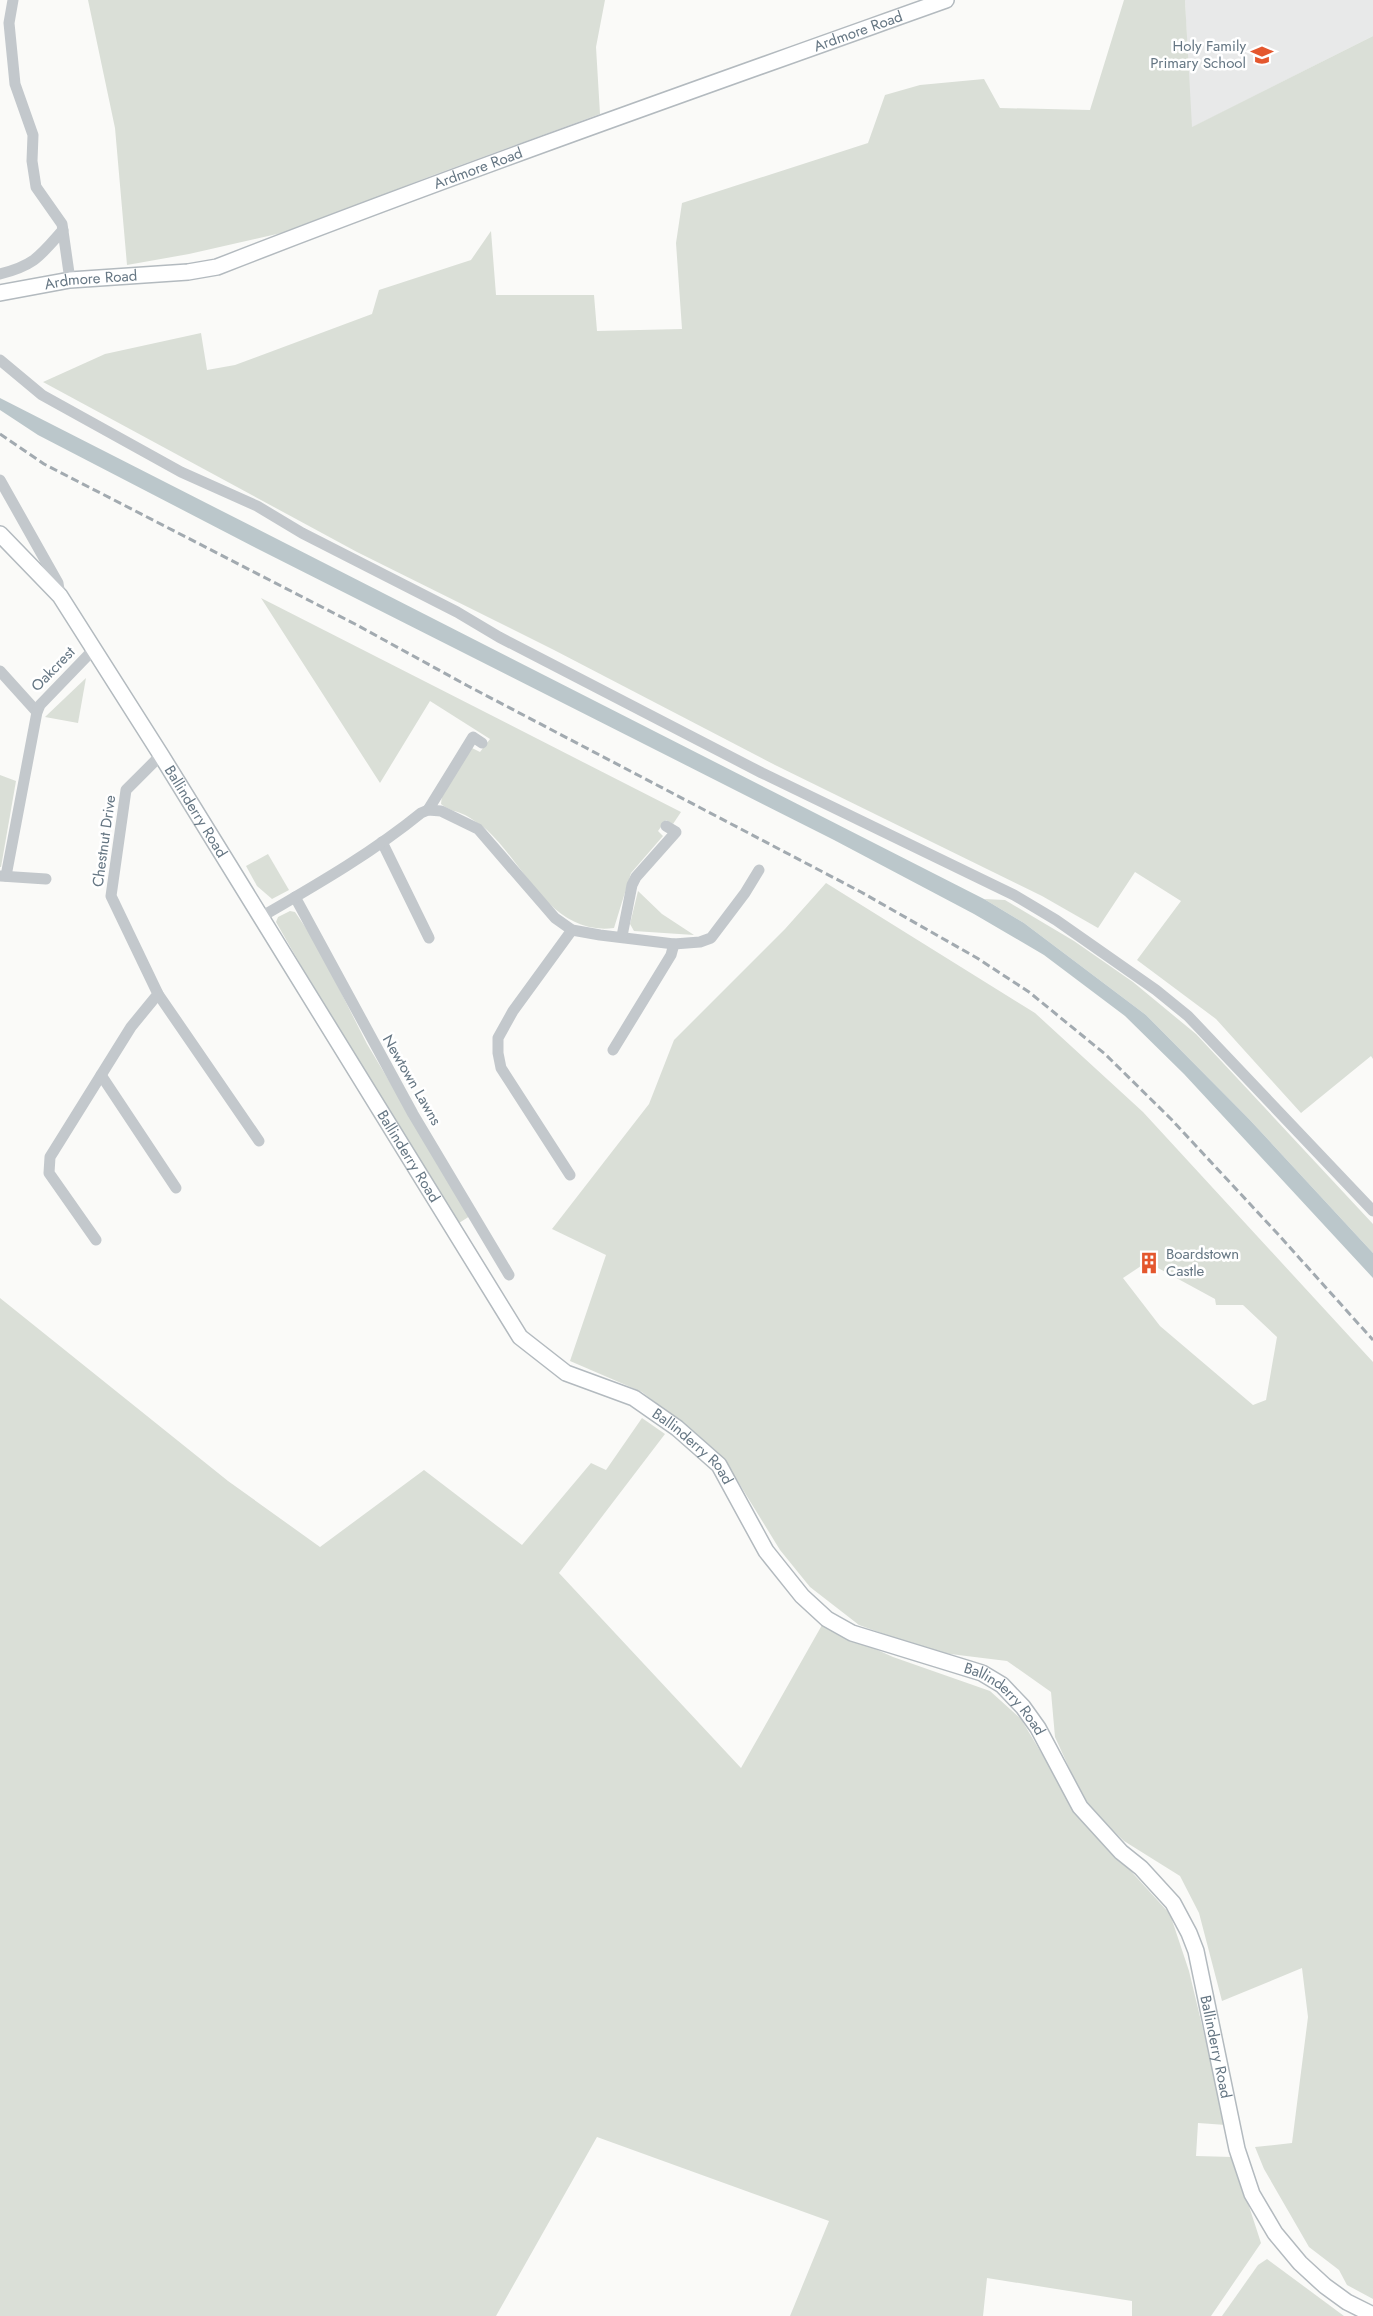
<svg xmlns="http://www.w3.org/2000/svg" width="1373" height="2316" viewBox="0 0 1373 2316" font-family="Jost,sans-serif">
	<rect width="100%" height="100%" fill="#fafaf8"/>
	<path fill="#e8e9e9" d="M1185 0H1373V36L1191 128Z"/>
	<g fill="#dadfd7" fill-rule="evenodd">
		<path d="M88 0H605L596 47 600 114 431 176 290 231 189 254 127 265 115 128Z"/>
		<path d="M1124 0H1185L1192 127 1373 36V1059L1371 1056 1301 1113 1216 1019 1137 960 1181 901 1135 872 1098 928 1042 896 775 765 554 650 357 552 43 382 105 354 201 333 207 370 235 365 372 314 379 290 471 260 491 231 496 295H594L597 331 682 329 676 243 682 203 868 143 885 95 920 85 984 79 1000 108 1090 110Z"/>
		<path d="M261 598 681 812 673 824 666 820 658 831 663 836 631 873 614 928C551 936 526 866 487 830 481 825 472 819 465 815 457 811 449 811 441 804L442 795 472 748 480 752 490 739 430 701 380 783Z"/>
		<path d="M86 678 78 723 45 717Z"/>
		<path d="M0 775 16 781 1 867H0Z"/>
		<path d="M268 854 289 890 272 899 257 886 246 866Z"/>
		<path d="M826 883 1035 1013 1143 1112 1373 1362V2299L1347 2285 1339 2270 1309 2247 1264 2169 1255 2147 1292 2143 1308 2017 1302 1968 1222 2001 1199 1913 1180 1876 1124 1841 1086 1805 1055 1737 1051 1692 1007 1661 934 1652 859 1625 810 1587 780 1550 737 1480 714 1449 642 1392 570 1361 606 1255 552 1229 649 1104 674 1040 785 929ZM1147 1262 1215 1299 1216 1305H1243L1277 1337 1266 1400 1253 1405 1160 1326 1123 1278Z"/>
		<path d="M638 891 662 914 694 935 634 931 630 924Z"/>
		<path d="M984 899 1005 900 1074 941 1133 982 1196 1034 1373 1224V1253L1249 1119 1146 1015 1024 923Z"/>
		<path d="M290 911 295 912 316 943 367 1044 470 1216 459 1223 303 969 276 922 278 917Z"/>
		<path d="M0 1298 228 1481 320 1547 424 1470 522 1545 591 1463 606 1470 642 1418 665 1434 559 1573 741 1768 822 1625 893 1657 990 1691 1021 1719 1076 1811 1170 1914 1189 1971 1226 2125 1198 2123 1196 2156 1233 2157 1261 2243 1211 2316H1132V2301L987 2278 983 2316H790L829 2221 597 2137 496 2316H0Z"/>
		<path d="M1267 2259 1344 2316H1222L1258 2265Z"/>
	</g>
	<path fill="#bbc7cb" d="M0 398 984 899 1024 923 1146 1015 1249 1119 1373 1253V1278L1184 1074 1125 1016 1044 955 974 914 834 840 258 549 38 435 0 410Z"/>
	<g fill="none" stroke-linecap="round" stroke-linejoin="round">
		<g stroke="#b3babf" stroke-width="18">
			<g id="secondary">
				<path id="s1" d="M0 293 70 280 188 272 217 267C458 173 702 87 946 0"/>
				<path id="s2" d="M0 534 60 596 161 755 520 1337 566 1373 634 1398 677 1428 719 1465 766 1551 802 1596 827 1619 852 1633 982 1673 1002 1685 1023 1707 1038 1728 1080 1807 1121 1852 1141 1868 1173 1903 1189 1933 1196 1951 1237 2149 1252 2194 1275 2233 1300 2263 1325 2286 1347 2302 1373 2315"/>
			</g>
		</g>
		<g stroke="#c3c8cc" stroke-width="11">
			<path d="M13 0 9 23 15 84 33 135 32 161 36 187 62 224 70 280"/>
			<path d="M0 274C35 265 40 256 63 230"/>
			<path d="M0 360 42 395 181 472 257 506 302 533 457 612 499 637 762 773 1014 895 1056 920 1156 990 1188 1016 1373 1211"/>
			<path d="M0 480 58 583 60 596"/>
			<path d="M0 671 37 712"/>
			<path d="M428 810 473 737 482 743"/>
			<path d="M382 842 429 938"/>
			<path d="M0 876 46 879"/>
			<path d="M6 876 37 712 40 705 94 649"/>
			<path d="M295 897 413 1114 509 1275"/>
			<path d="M261 917C316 885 372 853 421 813L428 810 441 811 478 829 555 918 572 930 600 935 674 944 700 942 711 938 745 893 759 870"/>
			<path d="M622 936 632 885 636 877 676 832 666 826"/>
			<path d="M158 994 259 1141"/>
			<path d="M613 1050 671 955 674 944"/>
			<path d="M101 1075 176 1188"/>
			<path d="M570 1175 501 1068 498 1053V1038L513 1011 572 930"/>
			<path d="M96 1240 49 1173 50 1157 131 1027 158 994 111 896 126 790 161 755"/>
		</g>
		<use href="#secondary" stroke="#fff" stroke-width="15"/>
		<path stroke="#a2aab0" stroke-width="3" stroke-dasharray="8 4" stroke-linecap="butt" d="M0 434 44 464 355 624 468 686 861 892 977 958 1029 992 1105 1054 1171 1119 1276 1232 1373 1340"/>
	</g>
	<defs>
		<g id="school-bare" transform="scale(1.725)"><path d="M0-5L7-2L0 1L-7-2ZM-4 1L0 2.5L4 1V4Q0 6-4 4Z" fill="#e4572e" stroke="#fff" stroke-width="2.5" paint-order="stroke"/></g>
		<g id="building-bare" transform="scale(1.725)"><path d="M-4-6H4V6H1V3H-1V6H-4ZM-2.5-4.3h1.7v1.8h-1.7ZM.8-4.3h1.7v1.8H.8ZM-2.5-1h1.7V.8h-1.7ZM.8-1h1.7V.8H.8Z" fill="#e4572e" stroke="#fff" stroke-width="2.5" paint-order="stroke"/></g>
	</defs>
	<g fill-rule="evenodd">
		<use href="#school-bare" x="1262" y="55"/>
		<use href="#building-bare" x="1149" y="1263"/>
	</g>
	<g text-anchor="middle" stroke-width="5" stroke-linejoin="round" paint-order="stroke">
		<g font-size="15" fill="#657683" stroke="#fff">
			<text dy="5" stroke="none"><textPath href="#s1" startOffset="902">Ardmore Road</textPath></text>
			<text dy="5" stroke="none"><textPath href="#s1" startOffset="498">Ardmore Road</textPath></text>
			<text dy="5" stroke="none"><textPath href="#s1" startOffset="92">Ardmore Road</textPath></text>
			<text transform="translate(53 669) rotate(-46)" y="5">Oakcrest</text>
			<text dy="5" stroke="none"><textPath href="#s2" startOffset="341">Ballinderry Road</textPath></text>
			<text transform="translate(104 841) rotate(-82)" y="5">Chestnut Drive</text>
			<text transform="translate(412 1080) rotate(60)" y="5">Newtown Lawns</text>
			<text dy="5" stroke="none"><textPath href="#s2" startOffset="746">Ballinderry Road</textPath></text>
			<text dy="5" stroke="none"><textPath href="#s2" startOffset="1166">Ballinderry Road</textPath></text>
			<text dy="5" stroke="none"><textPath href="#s2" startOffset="1586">Ballinderry Road</textPath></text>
			<text dy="5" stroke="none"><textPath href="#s2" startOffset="2006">Ballinderry Road</textPath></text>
		</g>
		<g font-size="15" fill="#657683" stroke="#fff" text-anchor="end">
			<text x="1246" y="51">Holy Family<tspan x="1246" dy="17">Primary School</tspan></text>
			<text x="1166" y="1259" text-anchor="start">Boardstown<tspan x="1166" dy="17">Castle</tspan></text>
		</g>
	</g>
</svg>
